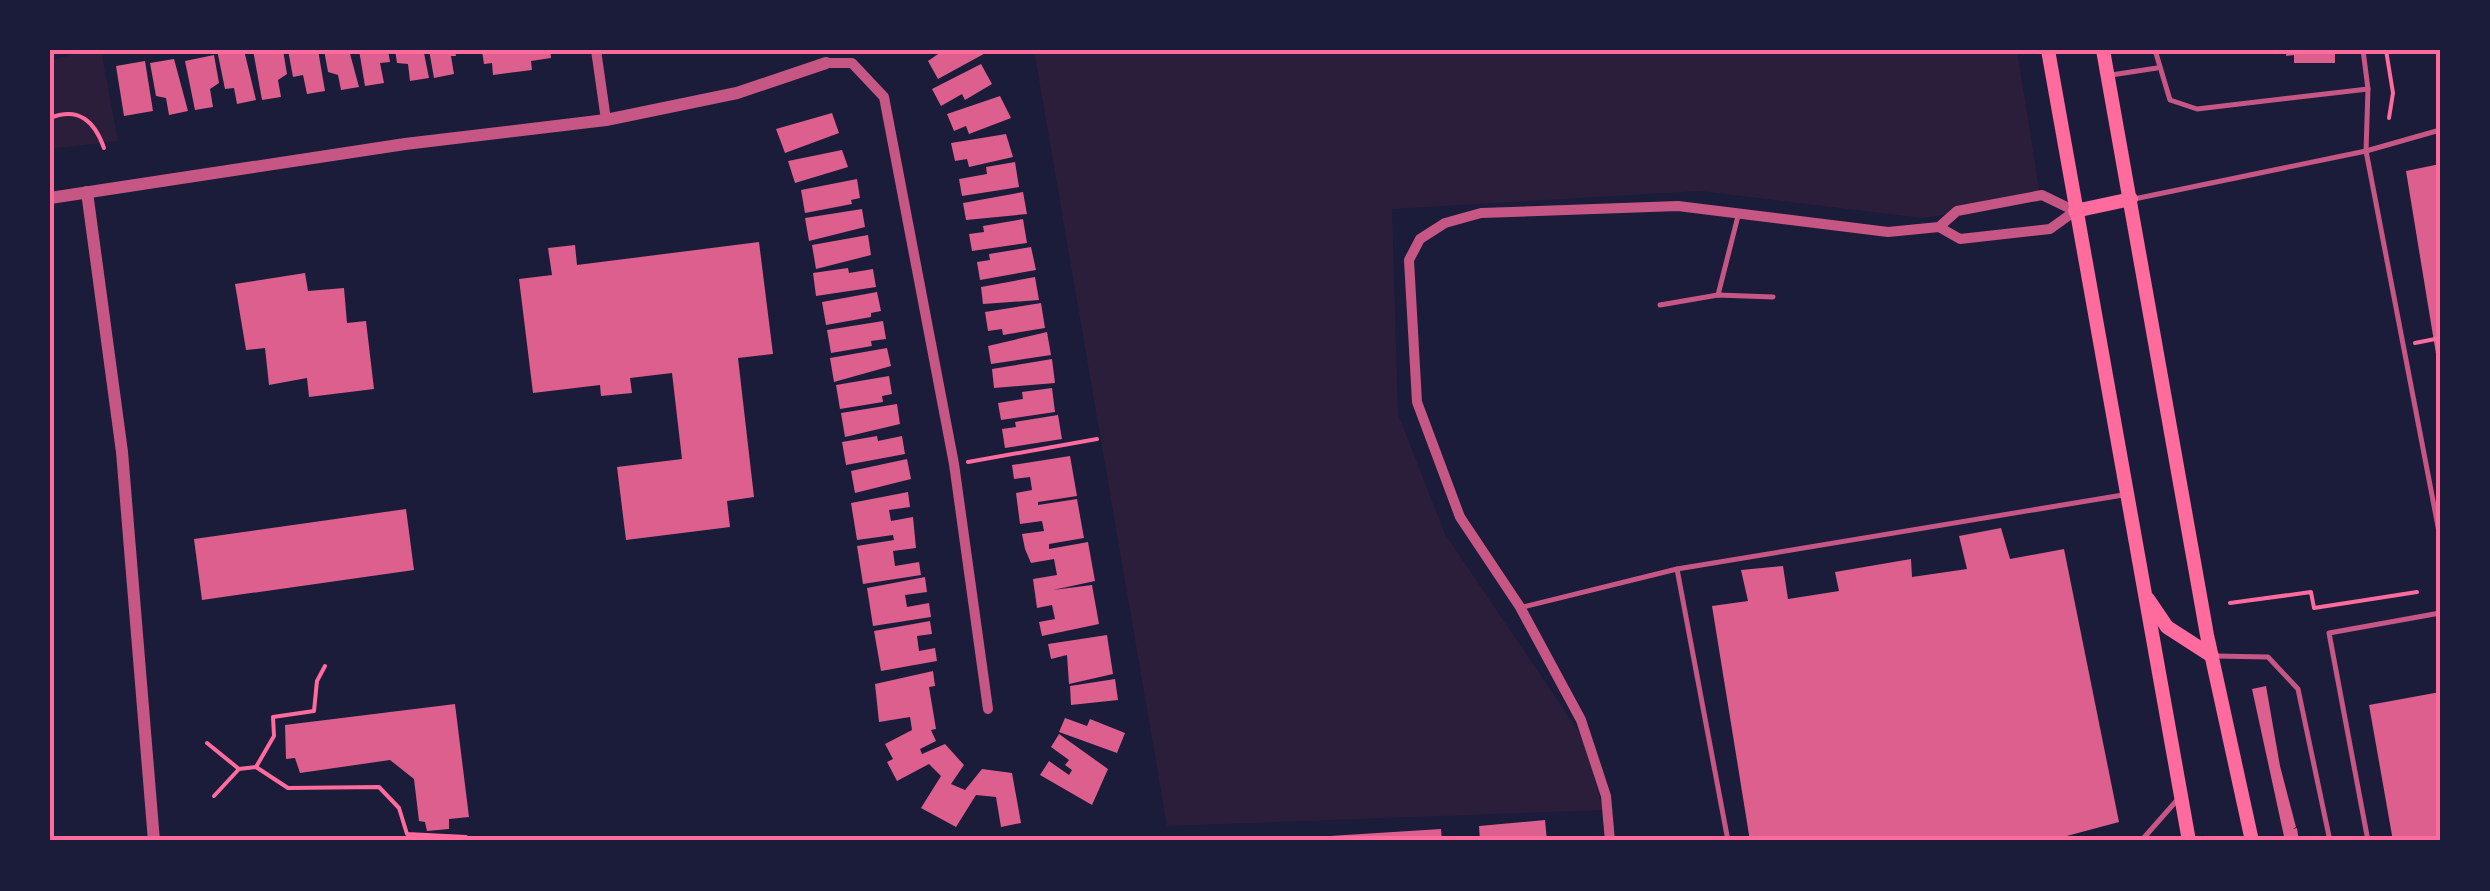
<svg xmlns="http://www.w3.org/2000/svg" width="2490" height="891" viewBox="0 0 2490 891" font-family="'Open Sans',sans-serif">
	<rect width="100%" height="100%" fill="#1b1b3a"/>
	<g fill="#2a1e3b">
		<path d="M87 50H101L118 141 50 149V61Z"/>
		<path d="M1034 50H2017L2041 201 1922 218 1700 191 1392 209 1398 414 1445 534 1583 738 1603 810 1167 826Z"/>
	</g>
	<g fill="#dd5f8e">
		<path d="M217 50H244L256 100 237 104 234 88 225 89Z"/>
		<path d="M253 50H283L287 74 278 80 281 97 262 100Z"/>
		<path d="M288 50H318L325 91 307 94 303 75 293 77Z"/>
		<path d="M324 50H349L359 87 341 90 338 75 328 72Z"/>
		<path d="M359 50H388L390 62 380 63 384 83 365 86Z"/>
		<path d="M395 50 424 53 429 78 410 81 408 64 397 63Z"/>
		<path d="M429 50H455L456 56H451L454 74 434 78Z"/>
		<path d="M550 50 551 58 531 61 532 70 493 75 492 63 484 64 482 51Z"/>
		<path d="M944 50H991L938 79 928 61Z"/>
		<path d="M2287 50H2335V63H2294V55L2286 56Z"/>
		<path d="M214 55 219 83 210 89 213 107 195 110 185 61Z"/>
		<path d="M174 59 188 111 169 115 166 98 156 96 150 63Z"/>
		<path d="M145 61 153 111 124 116 116 66Z"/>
		<path d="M981 64 992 84 965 100 962 94 941 106 932 89Z"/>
		<path d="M1000 96 1011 118 969 134 966 126 954 131 947 114Z"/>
		<path d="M832 113 839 133 785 153 776 129Z"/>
		<path d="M1006 134 1013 157 969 167 967 159 955 161 951 143Z"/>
		<path d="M842 150 848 167 795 183 788 161Z"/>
		<path d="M1015 162 1019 187 962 196 959 179 987 174 986 167Z"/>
		<path d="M2440 164V366H2438L2406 171Z"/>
		<path d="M857 179 860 198 851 200 852 204 805 213 801 190Z"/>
		<path d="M1023 192 1027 214 966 220 963 203Z"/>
		<path d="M862 209 865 227 809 241 805 218Z"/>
		<path d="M1023 219 1027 243 972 251 969 234 984 232 983 226Z"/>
		<path d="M868 235 871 255 816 269 812 245Z"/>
		<path d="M759 242 773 354 738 358 754 497 727 501 730 527 626 540 617 467 682 459 672 373 630 378 632 393 601 396 600 385 533 393 519 279 552 275 548 248 575 245 577 265Z"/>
		<path d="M1031 247 1036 270 980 280 977 262 990 260 989 254Z"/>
		<path d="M848 268 849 273 873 269 876 287 816 296 813 273Z"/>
		<path d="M305 273 308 291 344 288 347 323 366 321 374 389 309 397 307 378 269 385 265 348 246 350 235 284Z"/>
		<path d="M1035 277 1039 300 983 304 981 287Z"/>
		<path d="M877 292 881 311 871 313V317L826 325 822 302Z"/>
		<path d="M1041 303 1045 328 1003 335 1002 329 988 331 985 312Z"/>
		<path d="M883 321 886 339 871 341 872 346 831 353 827 330Z"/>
		<path d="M1047 332 1051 355 991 364 988 346Z"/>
		<path d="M887 348 891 366 834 382 830 358Z"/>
		<path d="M1052 359 1055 383 994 388 992 369Z"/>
		<path d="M889 376 892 394 882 396 883 402 840 409 836 385Z"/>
		<path d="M1052 388 1055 412 1001 420 998 403 1023 399 1022 392Z"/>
		<path d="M897 404 900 424 845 437 841 413Z"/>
		<path d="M1058 415 1062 439 1005 448 1002 429 1016 427 1015 422Z"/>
		<path d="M877 436 878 441 902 436 905 454 846 465 842 442Z"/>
		<path d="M1070 456 1077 496 1038 502V505L1077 499 1084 538 1049 544V549L1088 542 1095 581 1053 590 1092 585 1099 624 1042 636 1039 622 1055 619 1052 605 1037 608 1033 579 1057 575 1054 559 1031 563 1025 549 1022 534 1044 531 1042 521 1020 524 1016 493 1032 490 1030 477 1014 479 1012 465Z"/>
		<path d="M907 459 911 479 855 493 851 471Z"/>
		<path d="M908 492 910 507 889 510 891 521 913 517 916 548 893 551 895 566 919 562 921 575 863 584 857 546 894 540 893 535 857 540 851 503Z"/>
		<path d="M406 509 414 570 202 600 194 539Z"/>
		<path d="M2001 528 2010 559 2064 549 2119 822 2063 837 2064 841H1750L1712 606 1748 601 1741 570 1783 566 1788 599 1839 591 1835 572 1911 559 1912 577 1967 569 1959 536Z"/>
		<path d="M925 577 927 592 905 595 907 607 929 603 931 617 873 626 867 588Z"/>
		<path d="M930 621 932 634 917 636 919 651 935 648 937 661 881 671 874 631Z"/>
		<path d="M1107 635 1113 674 1069 684 1067 655 1051 659 1048 644Z"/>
		<path d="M933 671 935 686 929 687 936 729 931 730 936 741 920 749 922 754 945 744 964 765 951 784 965 790 982 769 1012 773 1021 823 1001 827 996 797 976 795 956 827 921 808 941 776 929 764 897 781 887 762 893 759 885 744 912 730 910 717 879 722 875 684Z"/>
		<path d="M1115 679 1118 700 1071 705 1070 686Z"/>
		<path d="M2266 686 2280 766 2296 827 2293 829 2297 828 2299 841H2285L2252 689Z"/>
		<path d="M2440 692V841H2393L2369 705Z"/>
		<path d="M455 704 469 817 449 819V829L427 831 425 822 419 821 414 779 390 760 300 773 295 758 286 759 285 725Z"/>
		<path d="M1065 718 1087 726 1090 719 1125 733 1117 753 1059 732Z"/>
		<path d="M1059 734 1108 769 1092 805 1040 775 1049 761 1069 775 1072 770 1065 765 1069 760 1051 747Z"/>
		<path d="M1545 820 1547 841H1480L1479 826Z"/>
		<path d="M1441 829 1442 841H1298V838Z"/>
	</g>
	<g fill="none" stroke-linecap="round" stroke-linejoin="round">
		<g stroke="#ff6b9d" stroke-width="4">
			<path d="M2386 50 2393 93 2389 118"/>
			<path d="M50 118C79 106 95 122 104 148"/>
			<path d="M2415 343 2440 338"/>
			<path d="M968 462 1097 439"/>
			<path d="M2230 603 2311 592 2314 608 2417 592"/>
			<path d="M207 743 239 769 256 767 288 788 379 787 399 808 407 834 466 837"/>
			<path d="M256 767 274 736 273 717 314 711 317 681 325 666"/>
			<path d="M214 796 239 769"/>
		</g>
		<g stroke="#c65784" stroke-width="5">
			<path d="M2155 50 2170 100 2197 109 2368 89"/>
			<path d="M2363 50 2368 89 2366 151 2440 537"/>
			<path d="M2111 75 2157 68"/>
			<path d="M2134 199 2366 151 2440 130"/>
			<path d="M1718 295 1738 216"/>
			<path d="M1660 305 1718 295 1773 297"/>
			<path d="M1677 569 2123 495"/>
			<path d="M1523 607 1677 569 1728 841"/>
			<path d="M2215 656 2268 657 2298 689 2330 841"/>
			<path d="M2141 841 2178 799"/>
			<path d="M2368 841 2329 633 2440 613"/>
		</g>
		<g stroke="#c65784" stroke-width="10">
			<path d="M596 50 606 120"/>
			<path d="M826 63H852L884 97 954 464 988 709"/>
			<path d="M1610 841 1606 796 1581 720 1520 607 1460 517 1417 402 1409 260 1420 239 1445 223 1481 213 1678 206 1888 232 1939 227 1960 239 2050 229 2075 211 2042 195 1957 211 1939 227"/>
		</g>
		<g stroke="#c65784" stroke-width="12">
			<path d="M87 192 122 452 154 841"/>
			<path d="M50 198 405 144 606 120 737 93 826 63"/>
		</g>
		<g stroke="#ff6b9d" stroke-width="14">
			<path d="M2048 50 2189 841"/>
			<path d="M2103 50 2207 635 2252 841"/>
			<path d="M2075 211 2131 199"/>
			<path d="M2148 599 2167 627 2212 656"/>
		</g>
	</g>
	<rect width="2490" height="891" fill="none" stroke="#1b1b3a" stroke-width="105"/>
	<rect x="52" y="52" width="2386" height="786" fill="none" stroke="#ff6b9d" stroke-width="4"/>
</svg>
